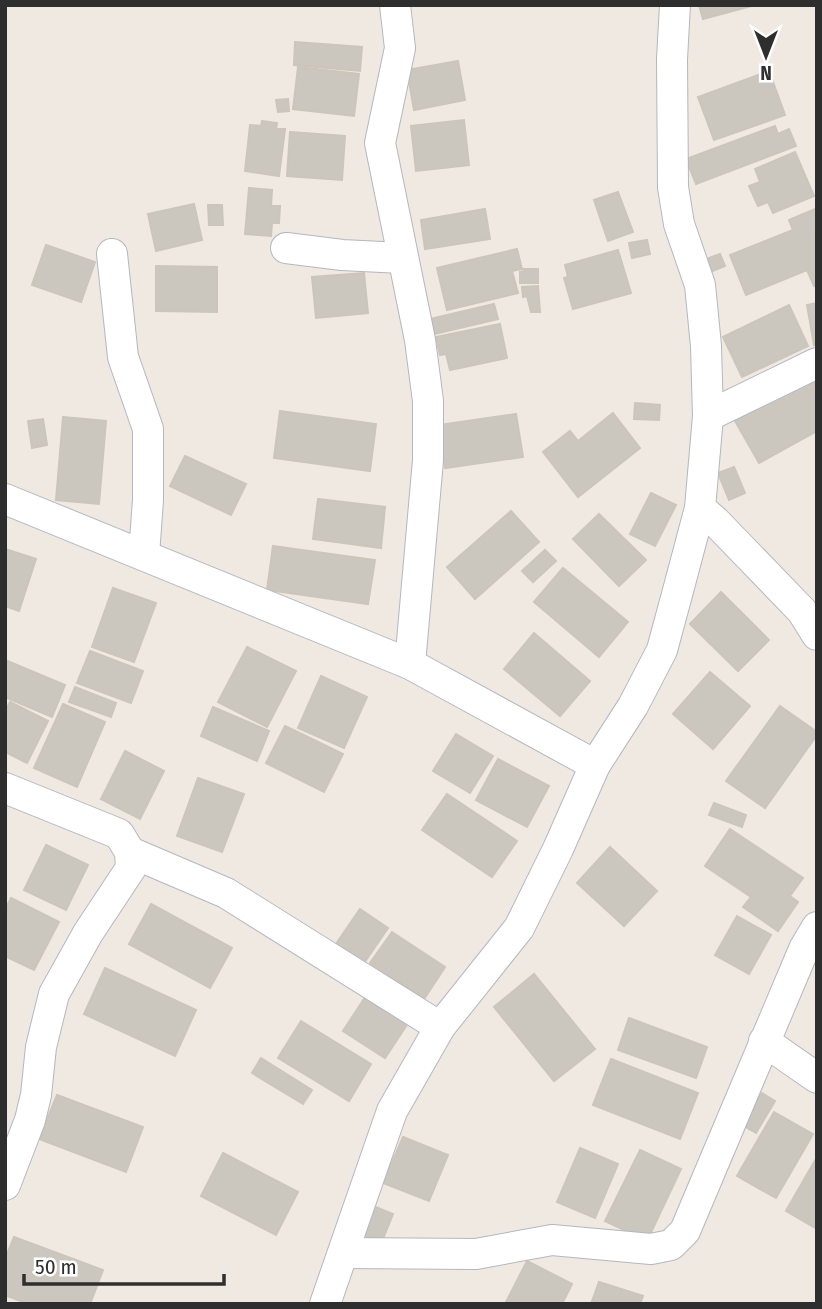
<svg xmlns="http://www.w3.org/2000/svg" width="822" height="1309" viewBox="0 0 822 1309" font-family="'Fira Sans Condensed',sans-serif">
	<rect width="100%" height="100%" fill="#efe9e1"/>
	<g fill="#cbc7bf" stroke="#cbc5ba" stroke-width="2">
		<path d="M699 5H755L703 19Z"/>
		<path d="M295 42 362 47 360 71 294 65Z"/>
		<path d="M458 61 465 100 414 110 407 70Z"/>
		<path d="M298 67 359 74 354 116 293 109Z"/>
		<path d="M769 71 785 115 714 140 698 97Z"/>
		<path d="M288 99 289 111 278 112 276 100Z"/>
		<path d="M464 120 469 165 416 171 411 126Z"/>
		<path d="M262 121 277 123 276 129H285L279 176 245 171 250 125 261 126Z"/>
		<path d="M775 126 778 134 789 129 796 146 696 184 686 159Z"/>
		<path d="M290 132 345 136 342 180 287 176Z"/>
		<path d="M795 152 814 196 773 213 768 202 758 206 749 186 760 182 755 169Z"/>
		<path d="M249 188 272 190 271 206H280L279 223H272L271 236 245 234Z"/>
		<path d="M618 192 633 232 608 241 594 200Z"/>
		<path d="M194 204 202 240 156 251 148 214Z"/>
		<path d="M208 205H222L223 225H209Z"/>
		<path d="M485 209 490 239 425 249 421 220Z"/>
		<path d="M815 209 817 285 814 286 807 270 746 295 730 255 793 230 789 220Z"/>
		<path d="M647 240 650 254 632 258 629 243Z"/>
		<path d="M46 245 95 262 81 302 32 285Z"/>
		<path d="M517 249 522 269 512 271 518 293 447 310 437 268Z"/>
		<path d="M618 250 631 293 573 309 564 278 568 277 565 265Z"/>
		<path d="M720 254 725 266 703 275 698 262Z"/>
		<path d="M156 266 217 267V312L156 311Z"/>
		<path d="M524 269H538V283H520V272L524 271Z"/>
		<path d="M364 273 368 313 316 318 312 277Z"/>
		<path d="M538 286 540 312H531L527 296 523 297 522 287Z"/>
		<path d="M817 303V345H814L807 305Z"/>
		<path d="M494 304 498 319 430 335 426 320Z"/>
		<path d="M789 305 808 346 742 377 723 337Z"/>
		<path d="M500 324 507 358 450 370 446 354 440 355 436 337Z"/>
		<path d="M817 376V431L759 463 735 421Z"/>
		<path d="M635 403 660 405 659 420 634 419Z"/>
		<path d="M280 411 376 424 370 471 274 458Z"/>
		<path d="M613 413 640 448 578 497 543 452 570 431 578 441Z"/>
		<path d="M516 414 523 457 445 468 439 425Z"/>
		<path d="M63 417 106 421 99 504 56 500Z"/>
		<path d="M43 419 47 445 32 448 28 421Z"/>
		<path d="M185 456 246 484 231 515 170 486Z"/>
		<path d="M734 467 745 493 729 500 718 473Z"/>
		<path d="M651 493 676 505 655 546 630 534Z"/>
		<path d="M318 499 385 507 381 548 313 539Z"/>
		<path d="M511 511 539 542 475 599 447 567Z"/>
		<path d="M599 514 646 560 619 586 573 539Z"/>
		<path d="M273 546 375 560 368 604 267 590Z"/>
		<path d="M5 549 36 559 19 611 5 606Z"/>
		<path d="M545 550 556 561 533 582 522 571Z"/>
		<path d="M563 568 628 622 599 657 534 602Z"/>
		<path d="M113 588 156 603 134 662 92 647Z"/>
		<path d="M721 592 769 640 738 671 690 624Z"/>
		<path d="M534 633 590 681 560 716 504 669Z"/>
		<path d="M247 647 296 671 267 727 218 702Z"/>
		<path d="M90 651 143 671 131 703 77 683Z"/>
		<path d="M5 660 65 685 52 717 5 697Z"/>
		<path d="M710 672 750 706 713 749 673 714Z"/>
		<path d="M321 676 367 697 344 748 298 728Z"/>
		<path d="M75 687 116 703 111 717 69 702Z"/>
		<path d="M10 702 48 721 27 763 5 752V711Z"/>
		<path d="M63 704 105 722 77 787 34 768Z"/>
		<path d="M780 706 817 732V735L765 808 726 781Z"/>
		<path d="M213 707 269 731 257 761 201 736Z"/>
		<path d="M285 726 343 754 324 792 266 763Z"/>
		<path d="M456 734 493 756 470 793 433 771Z"/>
		<path d="M125 751 164 771 140 819 101 799Z"/>
		<path d="M498 759 549 786 527 827 476 800Z"/>
		<path d="M198 778 244 794 222 852 177 836Z"/>
		<path d="M447 794 517 841 492 877 422 830Z"/>
		<path d="M714 803 746 815 742 827 709 815Z"/>
		<path d="M730 829 803 878 790 896 798 902 778 931 743 907 751 897 705 866Z"/>
		<path d="M46 845 88 865 66 910 24 890Z"/>
		<path d="M610 847 657 891 624 926 577 883Z"/>
		<path d="M11 898 59 922 34 970 5 956V910Z"/>
		<path d="M151 904 232 948 210 988 129 944Z"/>
		<path d="M360 909 388 928 364 963 336 944Z"/>
		<path d="M737 916 771 935 749 974 715 955Z"/>
		<path d="M392 932 445 967 424 999 370 963Z"/>
		<path d="M105 968 196 1010 175 1056 84 1014Z"/>
		<path d="M534 974 595 1049 554 1081 494 1007Z"/>
		<path d="M366 996 408 1023 385 1058 343 1031Z"/>
		<path d="M629 1018 707 1047 696 1078 618 1050Z"/>
		<path d="M301 1021 371 1064 349 1101 278 1058Z"/>
		<path d="M261 1058 312 1090 303 1104 252 1073Z"/>
		<path d="M611 1059 698 1093 680 1139 593 1105Z"/>
		<path d="M762 1093 775 1101 756 1133 742 1125Z"/>
		<path d="M57 1095 143 1127 126 1172 39 1139Z"/>
		<path d="M774 1112 813 1134 776 1198 737 1176Z"/>
		<path d="M403 1137 448 1155 429 1201 383 1183Z"/>
		<path d="M580 1148 618 1164 595 1218 557 1202Z"/>
		<path d="M640 1150 681 1169 647 1241 605 1221Z"/>
		<path d="M223 1153 298 1192 276 1235 201 1196Z"/>
		<path d="M817 1157V1229L786 1211Z"/>
		<path d="M373 1206 393 1214 380 1246 360 1239Z"/>
		<path d="M14 1237 103 1270 90 1304H28L5 1295V1259Z"/>
		<path d="M527 1261 572 1284 562 1304H505Z"/>
		<path d="M599 1282 643 1296 640 1304H591Z"/>
	</g>
	<g fill="none" stroke-linecap="round" stroke-linejoin="round">
		<g stroke="#b4b7c1" stroke-width="32">
			<g id="minor">
				<path d="M395 5 400 48 380 143 420 340 428 401V460L410 664"/>
				<path d="M286 248 342 255 402 258"/>
				<path d="M112 254 123 357 148 429V500L144 555"/>
				<path d="M708 416 817 363"/>
				<path d="M5 499 410 664 595 765"/>
				<path d="M700 508 715 521 802 611 817 635"/>
				<path d="M5 788 119 834 130 852 131 868 88 933 54 994 41 1047 36 1095 30 1120 5 1185"/>
				<path d="M130 852 226 893 440 1027"/>
				<path d="M764 1041 817 1078"/>
				<path d="M344 1253 476 1254 552 1240 651 1249 671 1245 685 1231 804 949 817 927"/>
				<path d="M325 1304 392 1111 440 1027 519 928 558 849 595 765 633 706 662 650 679 587 700 508 708 416 706 346 700 285 679 224 673 187 672 59 675 5"/>
			</g>
		</g>
		<use href="#minor" stroke="#fff" stroke-width="30"/>
	</g>
	<rect width="822" height="1309" fill="none" stroke="#2e2e2e" stroke-width="14"/>
	<g transform="translate(766 56) rotate(180)" stroke="#ffffff" stroke-width="5" paint-order="stroke">
	<path d="M0-5L12 26L0 18L-12 26Z" fill="#2e2e2e"/>
	<text y="-10" font-size="19" font-weight="bold" text-anchor="middle" fill="#2e2e2e">N</text>
	</g>
	<path d="M24 1274v10h200v-10" fill="none" stroke="#2e2e2e" stroke-width="3.5"/>
	<text x="35" y="1274" font-size="21" fill="#2e2e2e" stroke="#ffffff" stroke-width="5" paint-order="stroke">50 m</text>
</svg>
